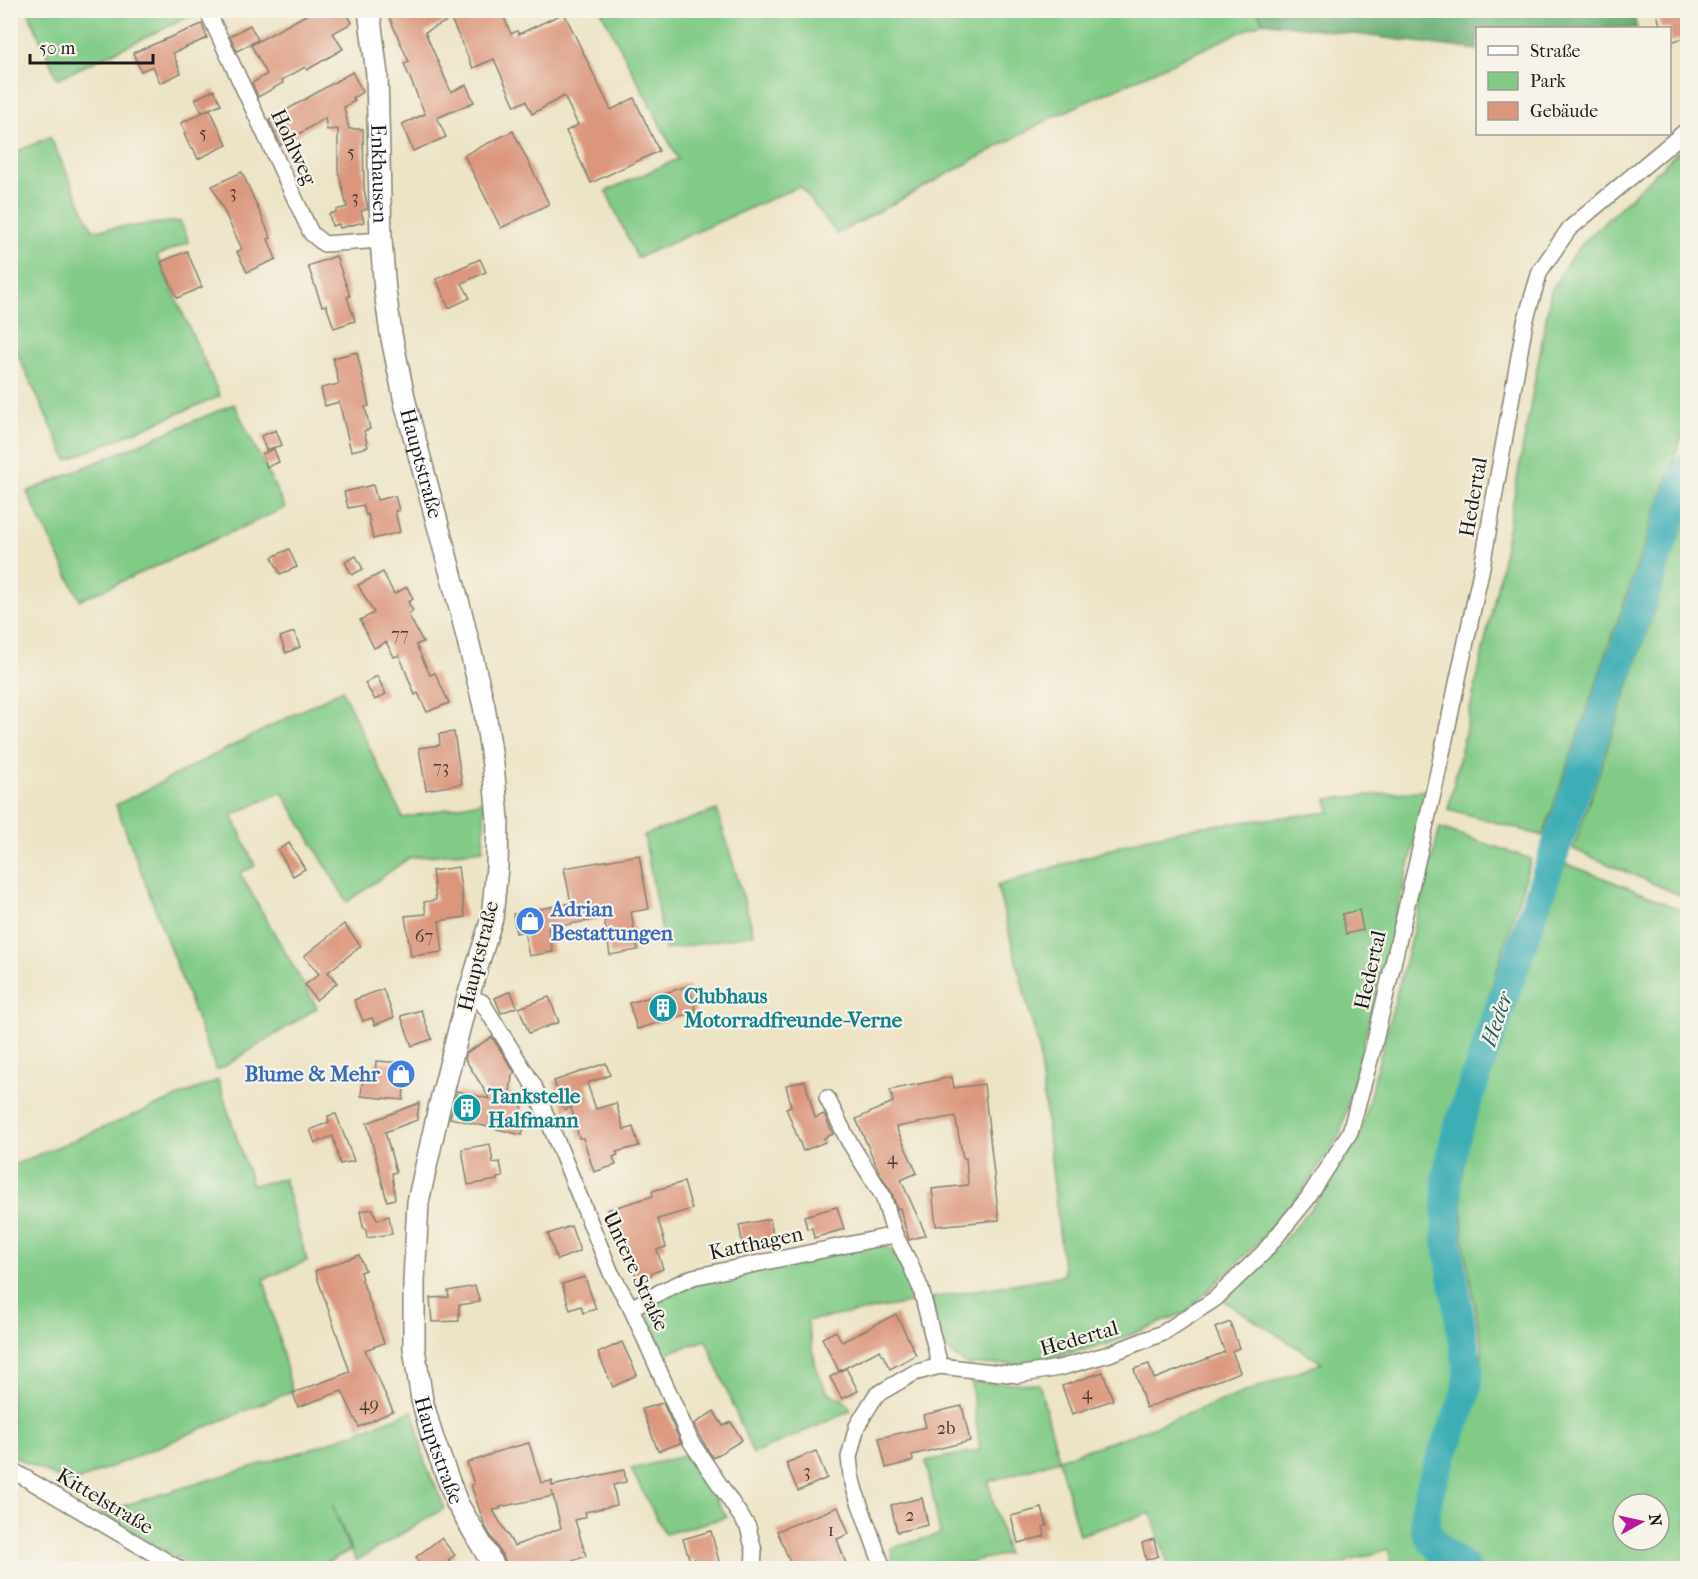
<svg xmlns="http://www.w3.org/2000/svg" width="1698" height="1579" viewBox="0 0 1698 1579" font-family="'IM FELL French Canon',serif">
	<rect width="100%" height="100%" fill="#f7f3e8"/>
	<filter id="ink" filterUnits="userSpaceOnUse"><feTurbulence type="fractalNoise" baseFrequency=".0167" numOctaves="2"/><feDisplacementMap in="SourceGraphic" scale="12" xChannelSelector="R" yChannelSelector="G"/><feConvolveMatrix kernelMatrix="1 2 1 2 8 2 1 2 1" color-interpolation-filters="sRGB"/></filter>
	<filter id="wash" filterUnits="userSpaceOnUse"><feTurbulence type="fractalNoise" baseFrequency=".008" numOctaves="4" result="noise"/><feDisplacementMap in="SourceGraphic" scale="24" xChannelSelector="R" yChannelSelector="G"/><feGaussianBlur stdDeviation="1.35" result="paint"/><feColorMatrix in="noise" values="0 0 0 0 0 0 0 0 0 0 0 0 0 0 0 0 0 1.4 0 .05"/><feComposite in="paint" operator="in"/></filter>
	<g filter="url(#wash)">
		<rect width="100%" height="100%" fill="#ede4c6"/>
		<g fill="#81cb87" stroke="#4e7452" stroke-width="1.5" fill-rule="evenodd">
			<path d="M196 10 197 13 57 79 28 11Z"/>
			<path d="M1257 10 1263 22 1049 119 837 234 800 186 637 258 606 191 678 159 601 11Z"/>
			<path d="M50 137 93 230 180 221 189 242 157 256 220 396 67 460 11 340V154Z"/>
			<path d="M1687 143V422L1543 836 1448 809 1500 574 1551 291 1566 265 1583 243Z"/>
			<path d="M234 404 285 508 80 600 27 492Z"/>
			<path d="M1687 513V898L1573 849Z"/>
			<path d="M342 690 403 818 485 801 483 850 409 858 347 902 282 792 232 815 255 866 240 873 317 1008 222 1068 216 1070 116 805Z"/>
			<path d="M1428 790 1340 1135 1303 1190 1257 1244 1186 1312 1108 1344 1019 1364 967 1365 952 1355 940 1336 931 1298 1064 1275 1038 1045 997 886 1145 838 1197 827 1330 812 1327 799Z"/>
			<path d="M717 810 754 934 665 950 644 835Z"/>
			<path d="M1440 828 1531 859 1449 1126 1439 1173V1242L1457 1354 1458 1373 1454 1400 1427 1472 1421 1494 1418 1516 1419 1526 1437 1562 1444 1568H1393L1388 1549 1327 1568H1169L1151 1513 1079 1535 1059 1460 988 1482 1007 1554 940 1568H894L891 1548 940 1534 926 1461 980 1450 971 1382 1039 1384 1059 1459 1131 1435 1322 1363 1224 1301 1267 1260 1316 1202 1359 1138Z"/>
			<path d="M1565 863 1649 896 1687 913V1568H1481L1443 1538C1436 1530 1437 1520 1437 1509L1480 1390 1482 1349 1463 1237 1461 1180 1470 1130ZM1623 1504H1659V1540H1623Z"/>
			<path d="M218 1080 252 1185 284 1179 307 1261 264 1279 292 1391 70 1484 11 1455V1166Z"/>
			<path d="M873 1245 888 1247 900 1262 915 1302 807 1321 816 1367 826 1391 846 1402 851 1411 753 1454 706 1340 661 1355 646 1312 652 1302 701 1282Z"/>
			<path d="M413 1411 425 1463 445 1508 356 1561 332 1504 350 1551 313 1568H194L99 1513 311 1449Z"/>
			<path d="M687 1455 727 1517 665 1534 631 1469Z"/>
		</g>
		<path fill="#68af74" stroke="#426648" stroke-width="1.5" d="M1632 10 1637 28H1478L1477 50 1263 22 1257 11Z"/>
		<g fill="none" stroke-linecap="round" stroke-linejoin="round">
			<path stroke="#3daeb6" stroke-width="5" d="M1429 1568 1434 1542"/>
			<path stroke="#3daeb6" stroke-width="30" d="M1465 1568C1453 1559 1435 1548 1428 1534 1413 1504 1460 1422 1467 1388 1469 1381 1468 1375 1468 1369L1447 1240V1175L1457 1131 1688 468"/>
		</g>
		<g id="blocks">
			<g fill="#db967d" fill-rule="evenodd">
				<path d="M315 10H346L352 23 333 33 343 49 307 70 305 67 282 80 283 83 258 97 252 83 267 74 251 45Z"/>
				<path d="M386 10H501L511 34 517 31 519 34 564 13 611 110 634 98 659 151 591 183 566 131 578 125 564 96 532 114 526 101 515 106 494 59 473 68 451 19 425 32 451 92 466 85 474 102 437 118 446 137 413 151 402 124 425 114 404 64 409 62Z"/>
				<path d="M1670 10H1682L1688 31V37L1670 42V28H1661L1657 14Z"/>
				<path d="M202 24 207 38 173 53 181 73 160 83 153 66 141 71 133 53Z"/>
				<path d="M250 25 258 40 237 51 230 36Z"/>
				<path d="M352 72 363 92 353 98 355 101 344 107 349 129H363L364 189 368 209 361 211 364 222 340 228 339 224 332 226 329 214 336 212V210L347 207 338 170V129L327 130 325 118 281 145 269 120Z"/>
				<path d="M214 90 221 104 202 112 195 99Z"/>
				<path d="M210 109 227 145 198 159 193 148 191 149 184 134 186 133 181 123Z"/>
				<path d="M513 131 549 204 501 228 464 155Z"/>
				<path d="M242 172 271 238 268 239 276 259 247 272 237 252 242 249 212 186Z"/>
				<path d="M187 251 202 287 177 298 161 262Z"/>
				<path d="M336 256 350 296 347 297 355 321 334 328 326 305 322 306 308 266Z"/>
				<path d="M480 259 486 272 462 283 470 298 449 308 436 279Z"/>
				<path d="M357 352 369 406 365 407 370 429 364 431 368 447 351 451 339 402 325 406 321 388 339 384 333 358Z"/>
				<path d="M276 430 282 445 266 450 261 436Z"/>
				<path d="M274 449 279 462 267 467 262 454Z"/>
				<path d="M373 485 377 500 395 496 399 510 395 511 400 532 373 539 368 514 366 515 363 505 348 508 344 492Z"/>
				<path d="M289 549 297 567 280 574 272 557Z"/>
				<path d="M356 556 363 569 352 575 345 562Z"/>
				<path d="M383 572 394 594 407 587 413 599 408 602 413 611 408 614 423 642 416 645 430 675 435 673 449 703 427 712 418 693 415 695 399 655 394 657 386 642 374 648 360 620 374 613 358 585Z"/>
				<path d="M294 632 300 647 286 653 280 637Z"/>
				<path d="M377 676 386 694 375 700 365 683Z"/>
				<path d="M454 732 462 784 426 790 419 748 440 745 439 734Z"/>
				<path d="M289 843 305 869 293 876 278 850Z"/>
				<path d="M639 855 649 909 631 912 638 950 610 955 604 918 548 928 553 952 529 956 524 931 516 933 513 914 571 903 564 868Z"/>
				<path d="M458 867 465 917 439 921 443 952 411 956 405 916 426 914 424 902 436 900 432 871Z"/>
				<path d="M1359 910 1363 930 1346 934 1342 914Z"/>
				<path d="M344 924 361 946 328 972 337 983 316 1000 305 985 319 974 304 956Z"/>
				<path d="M689 986 696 1012 637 1029 629 1003Z"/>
				<path d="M383 989 394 1017 375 1025 372 1018 363 1021 354 1000Z"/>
				<path d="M511 991 517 1007 501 1013 495 998Z"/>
				<path d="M549 997 559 1022 529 1033 519 1008Z"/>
				<path d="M421 1010 432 1039 412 1046 401 1016Z"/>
				<path d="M492 1037 515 1073 512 1075 510 1093 517 1095 516 1101 523 1103 520 1117 527 1119 522 1135 450 1118 457 1091 490 1099 465 1059 466 1053Z"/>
				<path d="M376 1061 406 1063 403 1100 361 1096 363 1077 375 1078Z"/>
				<path d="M606 1063 610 1075 587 1083 596 1109 616 1103 624 1130 633 1127 639 1146 616 1152 618 1155 613 1157 616 1165 594 1172 583 1138H579L571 1107 564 1110 554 1081Z"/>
				<path d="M952 1077 954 1088 984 1084 999 1220 936 1226 932 1189 968 1185 966 1158H963L955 1116 896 1127 917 1173 901 1180 926 1235 909 1240 900 1208 897 1209 892 1193 880 1174 856 1119 893 1102 890 1090Z"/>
				<path d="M805 1081 815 1118 824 1114 833 1134 824 1138 825 1142 803 1151 786 1108 791 1106 786 1085Z"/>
				<path d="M419 1103 417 1120 385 1132 396 1172 392 1173 395 1199 387 1201 367 1123Z"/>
				<path d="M336 1114 354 1161 340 1164 333 1136 315 1143 310 1130 329 1122 328 1116Z"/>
				<path d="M490 1144 493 1163 500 1162 503 1177 497 1178V1180L468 1185 462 1149Z"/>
				<path d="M684 1182 692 1209 658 1219 666 1247 657 1250 663 1269 652 1273 650 1276 637 1280 625 1241 617 1243 607 1210 653 1196 652 1191Z"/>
				<path d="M837 1207 844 1229 814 1238 812 1228 807 1229 804 1216Z"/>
				<path d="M373 1209 377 1220 389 1216 392 1234 367 1238 366 1230 363 1227 360 1211Z"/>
				<path d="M770 1219 775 1245 744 1251 739 1225Z"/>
				<path d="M571 1226 580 1251 557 1260 548 1234Z"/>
				<path d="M359 1255 365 1270 360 1272 362 1280 384 1343 365 1350 393 1411 359 1427 342 1391 298 1407 293 1393 350 1372 315 1271Z"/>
				<path d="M585 1277 596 1309 583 1313 581 1306 570 1310 562 1284Z"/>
				<path d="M475 1286 480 1302 459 1305V1321L432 1322 430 1298 449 1297 448 1291Z"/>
				<path d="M896 1314 916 1355 890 1369 880 1350 839 1371 822 1338 836 1331 842 1342Z"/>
				<path d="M1230 1322 1239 1348 1232 1351 1240 1372 1146 1408 1134 1369 1149 1364 1154 1379 1225 1352 1215 1328Z"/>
				<path d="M622 1342 637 1375 613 1387 598 1353Z"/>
				<path d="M846 1368 858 1391 842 1399 830 1377Z"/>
				<path d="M1103 1372 1113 1400 1072 1414 1062 1386Z"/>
				<path d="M663 1403 681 1443 658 1451 642 1409Z"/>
				<path d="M962 1406 970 1441 912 1455 913 1461 886 1468 879 1438 926 1427 923 1415Z"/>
				<path d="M714 1411 723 1426 731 1422 742 1440 713 1458 700 1437 694 1424Z"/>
				<path d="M529 1443 541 1483 552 1481V1486L624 1470 626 1482 613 1485 617 1505 585 1512 586 1517 575 1520 586 1556 569 1562 576 1569H508L506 1562 485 1526 471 1485 474 1484 467 1463 492 1454V1453ZM552 1491 561 1528 514 1546 493 1510 500 1509V1507L553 1496Z"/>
				<path d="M816 1451 827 1478 798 1491 786 1463Z"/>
				<path d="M922 1498 928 1525 897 1532 891 1505Z"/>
				<path d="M838 1507 849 1534 837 1539 848 1569H793L777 1531Z"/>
				<path d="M1042 1508 1047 1526 1043 1527 1045 1536 1018 1543 1011 1516Z"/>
				<path d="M711 1531 721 1569H698L695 1559 690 1561 683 1539Z"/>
				<path d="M441 1538 455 1555 448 1560 454 1569H424L416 1557Z"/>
				<path d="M1154 1539 1158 1556 1146 1560 1142 1543Z"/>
			</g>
		</g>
	</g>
	<g filter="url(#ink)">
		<use href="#blocks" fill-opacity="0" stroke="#848071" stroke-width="1.5"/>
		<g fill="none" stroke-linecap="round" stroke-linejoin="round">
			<g stroke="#848071" stroke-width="18">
				<g id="street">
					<path d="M207 10 311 233 324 244 381 240"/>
					<path d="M469 997 482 1002 534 1086 611 1273 631 1308 691 1442 748 1527 754 1551 753 1568"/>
					<path d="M827 1098 848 1140 883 1196 895 1235"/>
					<path d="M631 1308 662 1291 693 1277 895 1235 910 1264 921 1289 940 1366"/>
					<path d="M10 1469 178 1568"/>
					<path d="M883 1568 855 1491 851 1476 849 1457 857 1426 876 1395 914 1373 940 1366 1018 1375 1059 1368 1109 1354 1163 1333 1215 1299 1263 1253 1308 1198 1350 1132 1373 1049 1436 781 1482 567 1525 322 1540 271 1569 229 1688 129"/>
				</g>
			</g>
			<g stroke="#848071" stroke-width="24">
				<g id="secondary">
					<path id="s1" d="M369 10 377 75 381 240 385 291 391 334 405 402 460 608 484 706 493 765 498 819 497 867 492 918 464 1010 439 1108 418 1202 414 1281V1348L422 1400 432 1436 457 1503 495 1568"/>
				</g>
			</g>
			<use href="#street" stroke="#fff" stroke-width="15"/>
			<use href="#secondary" stroke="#fff" stroke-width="21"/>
		</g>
	</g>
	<defs>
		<g id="shop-disc" transform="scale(1.5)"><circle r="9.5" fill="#3f7fe0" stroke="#f7f3e8"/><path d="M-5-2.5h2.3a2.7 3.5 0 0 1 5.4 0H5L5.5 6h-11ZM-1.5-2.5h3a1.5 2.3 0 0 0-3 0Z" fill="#fff"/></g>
		<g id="building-disc" transform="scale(1.5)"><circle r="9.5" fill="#0f9aa8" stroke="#f7f3e8"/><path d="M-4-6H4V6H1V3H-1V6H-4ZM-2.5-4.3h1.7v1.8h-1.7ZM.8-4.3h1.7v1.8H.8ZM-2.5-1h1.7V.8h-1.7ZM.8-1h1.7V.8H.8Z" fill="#fff"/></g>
	</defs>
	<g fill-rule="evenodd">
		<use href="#shop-disc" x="530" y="921"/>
		<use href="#building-disc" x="663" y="1008"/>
		<use href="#shop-disc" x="401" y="1074"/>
		<use href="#building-disc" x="467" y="1108"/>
	</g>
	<g text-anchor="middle" stroke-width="4.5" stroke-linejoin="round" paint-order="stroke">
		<g font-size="18" fill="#4c3a34">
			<text x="203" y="139">5</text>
			<text x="351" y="158">5</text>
			<text x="233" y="198">3</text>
			<text x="355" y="203">3</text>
			<text x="400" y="640">77</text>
			<text x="441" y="773">73</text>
			<text x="424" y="942">67</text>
			<text x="892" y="1164">4</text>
			<text x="1087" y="1399">4</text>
			<text x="369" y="1410">49</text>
			<text x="946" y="1434">2b</text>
			<text x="807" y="1477">3</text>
			<text x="910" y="1521">2</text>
			<text x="831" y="1536">1</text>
		</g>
		<g font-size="21" fill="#1c1c1c" stroke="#f7f3e8">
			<text transform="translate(294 147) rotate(65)" y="7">Hohlweg</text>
			<text dy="7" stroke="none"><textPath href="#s1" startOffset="164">Enkhausen</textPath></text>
			<text dy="7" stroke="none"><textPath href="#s1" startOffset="458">Hauptstraße</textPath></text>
			<text transform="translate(1473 497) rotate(-80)" y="7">Hedertal</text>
			<text transform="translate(478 956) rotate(-76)" y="7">Hauptstraße</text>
			<text transform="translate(1370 970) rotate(-77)" y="7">Hedertal</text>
			<text transform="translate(756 1243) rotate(-12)" y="7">Katthagen</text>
			<text transform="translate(636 1271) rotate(65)" y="7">Untere Straße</text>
			<text transform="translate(1079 1338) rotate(-16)" y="7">Hedertal</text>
			<text dy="7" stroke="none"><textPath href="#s1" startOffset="1467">Hauptstraße</textPath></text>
			<text transform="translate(105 1501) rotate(31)" y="7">Kittelstraße</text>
		</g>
		<g font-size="21" font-weight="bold" fill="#366cbe" stroke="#f7f3e8" text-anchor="start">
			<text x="551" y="916">Adrian<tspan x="551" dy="24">Bestattungen</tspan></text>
			<text x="380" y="1081" text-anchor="end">Blume &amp; Mehr</text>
		</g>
		<g font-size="21" font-weight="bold" fill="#0d838f" stroke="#f7f3e8" text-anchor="start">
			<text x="684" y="1003">Clubhaus<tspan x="684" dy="24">Motorradfreunde-Verne</tspan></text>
			<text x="488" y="1103">Tankstelle<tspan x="488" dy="24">Halfmann</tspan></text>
		</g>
		<g font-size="22" font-style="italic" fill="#2b5e61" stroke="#f7f3e8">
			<text transform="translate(1496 1019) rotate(-71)" y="8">Heder</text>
		</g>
	</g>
	<rect width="1698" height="1579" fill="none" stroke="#f7f3e8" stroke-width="36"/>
	<rect x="1476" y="27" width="195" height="108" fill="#f7f3e8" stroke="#9f9d96" stroke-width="1.5"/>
	<rect x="1488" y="46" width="30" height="9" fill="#ffffff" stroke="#9f9d96" stroke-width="1.5"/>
	<text x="1530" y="57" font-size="18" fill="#1c1c1c">Straße</text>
	<rect x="1488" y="72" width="30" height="18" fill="#81cb87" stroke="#9f9d96" stroke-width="1.5"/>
	<text x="1530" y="87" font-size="18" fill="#1c1c1c">Park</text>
	<rect x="1488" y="102" width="30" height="18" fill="#db967d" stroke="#9f9d96" stroke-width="1.5"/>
	<text x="1530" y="117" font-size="18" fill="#1c1c1c">Gebäude</text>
	<g transform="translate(1641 1522) rotate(82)"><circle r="28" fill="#f7f3e8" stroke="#9f9d96" stroke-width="1.5"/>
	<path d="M0-4.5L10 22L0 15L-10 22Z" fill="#b5179e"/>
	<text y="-9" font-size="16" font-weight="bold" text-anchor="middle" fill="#1c1c1c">N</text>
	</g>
	<path d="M30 54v9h123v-9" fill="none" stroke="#1c1c1c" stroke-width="3"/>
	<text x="39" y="54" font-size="18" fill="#1c1c1c" stroke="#f7f3e8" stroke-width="4.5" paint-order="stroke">50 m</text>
</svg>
